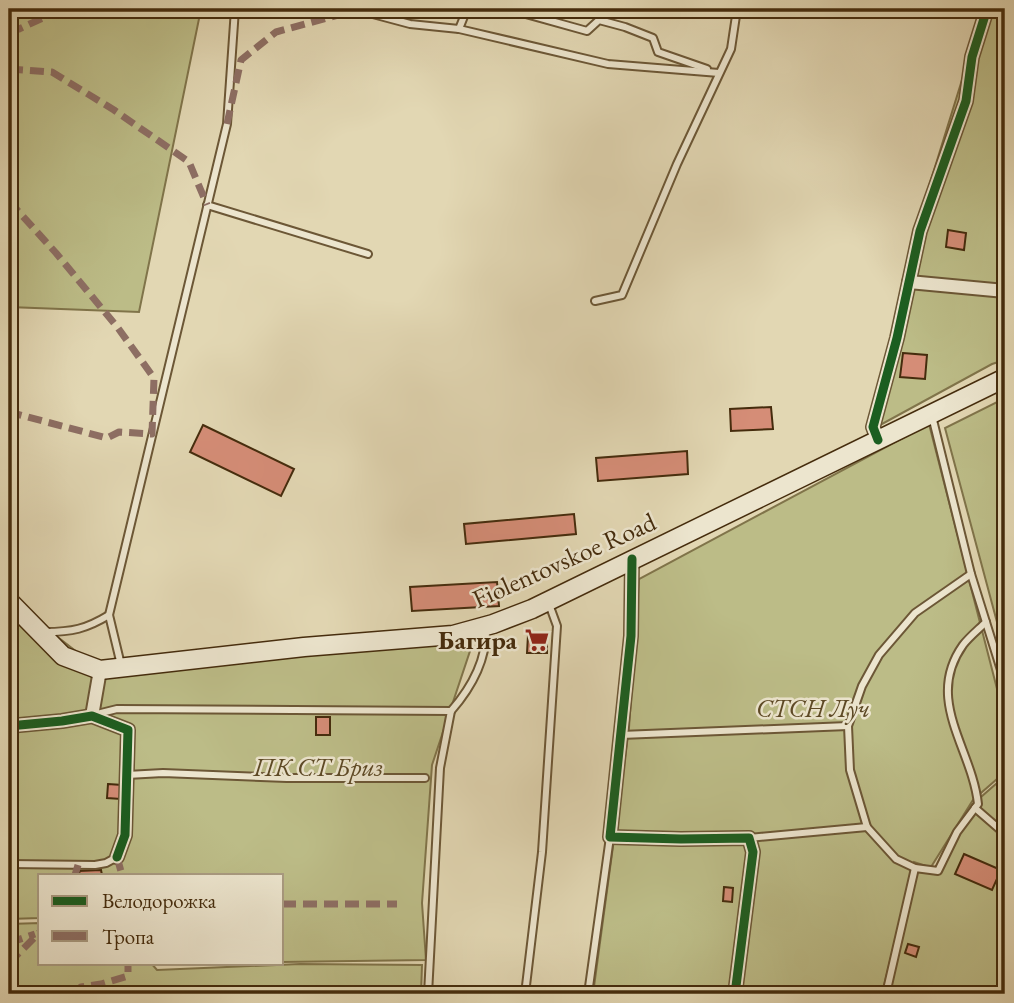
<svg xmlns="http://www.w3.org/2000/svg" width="1014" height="1003" viewBox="0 0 1014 1003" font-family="'EB Garamond',serif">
	<rect width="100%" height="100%" fill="#e2d7b3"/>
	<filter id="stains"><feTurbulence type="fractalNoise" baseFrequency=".00286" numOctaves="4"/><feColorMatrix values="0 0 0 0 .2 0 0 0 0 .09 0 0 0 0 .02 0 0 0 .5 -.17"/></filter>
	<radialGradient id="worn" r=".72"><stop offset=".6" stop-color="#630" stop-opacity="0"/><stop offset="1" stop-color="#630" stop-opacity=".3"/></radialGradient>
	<g fill="#bcbc87" stroke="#80744a" stroke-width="2">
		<path d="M9 9H201L139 312 9 307Z"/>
		<path d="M984 9H1005V360L992 364 871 430 917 225Z"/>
		<path d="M1005 398V652L945 428Z"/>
		<path d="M929 424 1005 720V772L973 800 931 867H936L973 804 1005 776V994H884L916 865 926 866 914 862 882 994H593L629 728 639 579Z"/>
		<path d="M9 599 100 670 473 642 432 765 422 903 426 960 282 962V875H40V918L9 919Z"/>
		<path d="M40 923V963H151L157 970 300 964 422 965 421 994H9V924Z"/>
	</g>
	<g fill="#d58d77" stroke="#452c0d" stroke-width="2">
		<path d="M948 230 966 233 964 250 946 247Z"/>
		<path d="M903 353 927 355 925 379 900 377Z"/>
		<path d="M771 407 773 429 731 431 730 409Z"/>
		<path d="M203 425 294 469 281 496 190 452Z"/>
		<path d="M687 451 688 474 598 481 596 458Z"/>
		<path d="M574 514 576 534 466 544 464 524Z"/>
		<path d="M497 582 499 606 412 611 410 587Z"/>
		<path d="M528 635H547V653H527Z"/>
		<rect x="316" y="717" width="14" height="18"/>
		<path d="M108 784 122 785 121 799 107 798Z"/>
		<path d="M964 854 1001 870 992 890 955 874Z"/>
		<path d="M101 870 102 875H80L79 871Z"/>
		<path d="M724 887 733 888 732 902 723 901Z"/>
		<path d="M908 944 919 947 916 957 905 953Z"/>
	</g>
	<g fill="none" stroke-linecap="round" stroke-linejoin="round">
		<g stroke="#6c5736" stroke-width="10">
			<g id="service">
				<path d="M354 9 410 24 459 29 608 64 719 73"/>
				<path d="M508 9 587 31 599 20 625 27 653 38 658 52 707 69"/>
				<path d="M459 29 467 9"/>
				<path d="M207 205 368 254"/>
				<path d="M595 301 622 295 677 164 731 49 737 9"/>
				<path d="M932 416 971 574 1005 683"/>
				<path d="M971 574 915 613 879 655 862 686 848 726 850 770 867 827 896 859 915 868 938 871 957 832 978 804C972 748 924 700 963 645 969 637 979 629 986 622"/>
				<path d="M45 632C72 632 86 629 109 615"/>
				<path d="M121 665 109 615 227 124 235 9"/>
				<path d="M93 715 117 709 451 711C471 688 487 659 486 628"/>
				<path d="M621 735 848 726"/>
				<path d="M127 775 163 773 287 778H425"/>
				<path d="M975 808 1005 834"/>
				<path d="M749 838 867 827"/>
				<path d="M9 864 95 865 106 863 117 857"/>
				<path d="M428 994 440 768 451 711"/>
				<path d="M525 994 542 852 557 626 549 604"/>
				<path d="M588 994 610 837"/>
				<path d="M886 994 915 868"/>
			</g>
		</g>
		<g stroke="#6c5736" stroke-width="16">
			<g id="minor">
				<path d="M909 282 1005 291"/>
				<path d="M878 440 873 427 897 338 920 231 966 101 972 57 987 9"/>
				<path d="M632 559 631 636 610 837 681 839 749 838 753 852 735 994"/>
				<path d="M92 716 100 670"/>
				<path d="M9 726 62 721 92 716 128 730 125 835 117 857"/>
			</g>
		</g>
		<g stroke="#452c0d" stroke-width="21">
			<path id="secondary" d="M9 601 63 656 100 670 304 647 453 635 493 624 532 609 1005 378"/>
		</g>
		<use href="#service" stroke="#ece5ce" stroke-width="6"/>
		<use href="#minor" stroke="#ece5ce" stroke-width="12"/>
		<use href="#secondary" stroke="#ece5ce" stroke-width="18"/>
		<g stroke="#8d6e63" stroke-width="7" stroke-dasharray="14 7" stroke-linecap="butt">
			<path d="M9 30 19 29 62 9"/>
			<path d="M9 69 52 72 114 110 189 162 207 205"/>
			<path d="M227 124 241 60 276 32 357 10"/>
			<path d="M9 201 56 253 118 328 154 378 152 434 119 432 107 438 9 412"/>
			<path d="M117 857 122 875"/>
			<path d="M75 875 78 865"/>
			<path d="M282 904H397"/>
			<path d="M9 943 35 934"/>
			<path d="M9 963 40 932"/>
			<path d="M73 994 81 987 101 984 128 976V963"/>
		</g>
		<g stroke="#ece5ce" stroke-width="13">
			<g id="cycleway">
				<path d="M878 440 873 427 897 338 920 231 966 101 972 57 987 9"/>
				<path d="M632 559 631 636 610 837 681 839 749 838 753 852 735 994"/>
				<path d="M9 726 62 721 92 716 128 730 125 835 117 857"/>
			</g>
		</g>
		<use href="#cycleway" stroke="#1b5e20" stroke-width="9"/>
	</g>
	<defs>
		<g id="supermarket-bare" transform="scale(1.89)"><path d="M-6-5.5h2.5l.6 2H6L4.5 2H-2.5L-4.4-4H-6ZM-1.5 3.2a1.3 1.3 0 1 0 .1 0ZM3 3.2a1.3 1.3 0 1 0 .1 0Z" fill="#8f2418" stroke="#ece5ce" stroke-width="2.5" paint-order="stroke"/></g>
	</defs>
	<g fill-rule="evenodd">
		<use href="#supermarket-bare" x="537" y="640"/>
	</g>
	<g text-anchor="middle" stroke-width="5" stroke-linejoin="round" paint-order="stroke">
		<g font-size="26" fill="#452c0d" stroke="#ece5ce">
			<text transform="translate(564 560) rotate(-24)" y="9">Fiolentovskoe Road</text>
		</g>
		<g font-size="26" font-weight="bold" fill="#452c0d" stroke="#ece5ce" text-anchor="end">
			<text x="517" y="649">Багира</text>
		</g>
		<g font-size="26" font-style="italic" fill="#5d4925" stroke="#ece5ce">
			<text x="813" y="717">СТСН Луч</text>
			<text x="318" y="776">ПК СТ Бриз</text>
		</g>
	</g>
	<rect width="1014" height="1003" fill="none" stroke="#e2d7b3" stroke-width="35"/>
	<rect x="10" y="10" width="993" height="982" fill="none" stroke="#452c0d" stroke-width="3.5"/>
	<rect x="18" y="18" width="979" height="968" fill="none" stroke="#452c0d" stroke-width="2"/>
	<rect x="38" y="874" width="245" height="91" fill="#ece5ce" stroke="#a99b81" stroke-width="2"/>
	<rect x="52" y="896" width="35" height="10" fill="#1b5e20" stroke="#a99b81" stroke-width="2"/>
	<text x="102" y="908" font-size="21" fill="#452c0d">Велодорожка</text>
	<rect x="52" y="931" width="35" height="10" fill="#8d6e63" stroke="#a99b81" stroke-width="2"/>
	<text x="102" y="944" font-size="21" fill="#452c0d">Тропа</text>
	<rect width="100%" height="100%" filter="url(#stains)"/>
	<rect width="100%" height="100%" fill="url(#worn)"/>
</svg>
